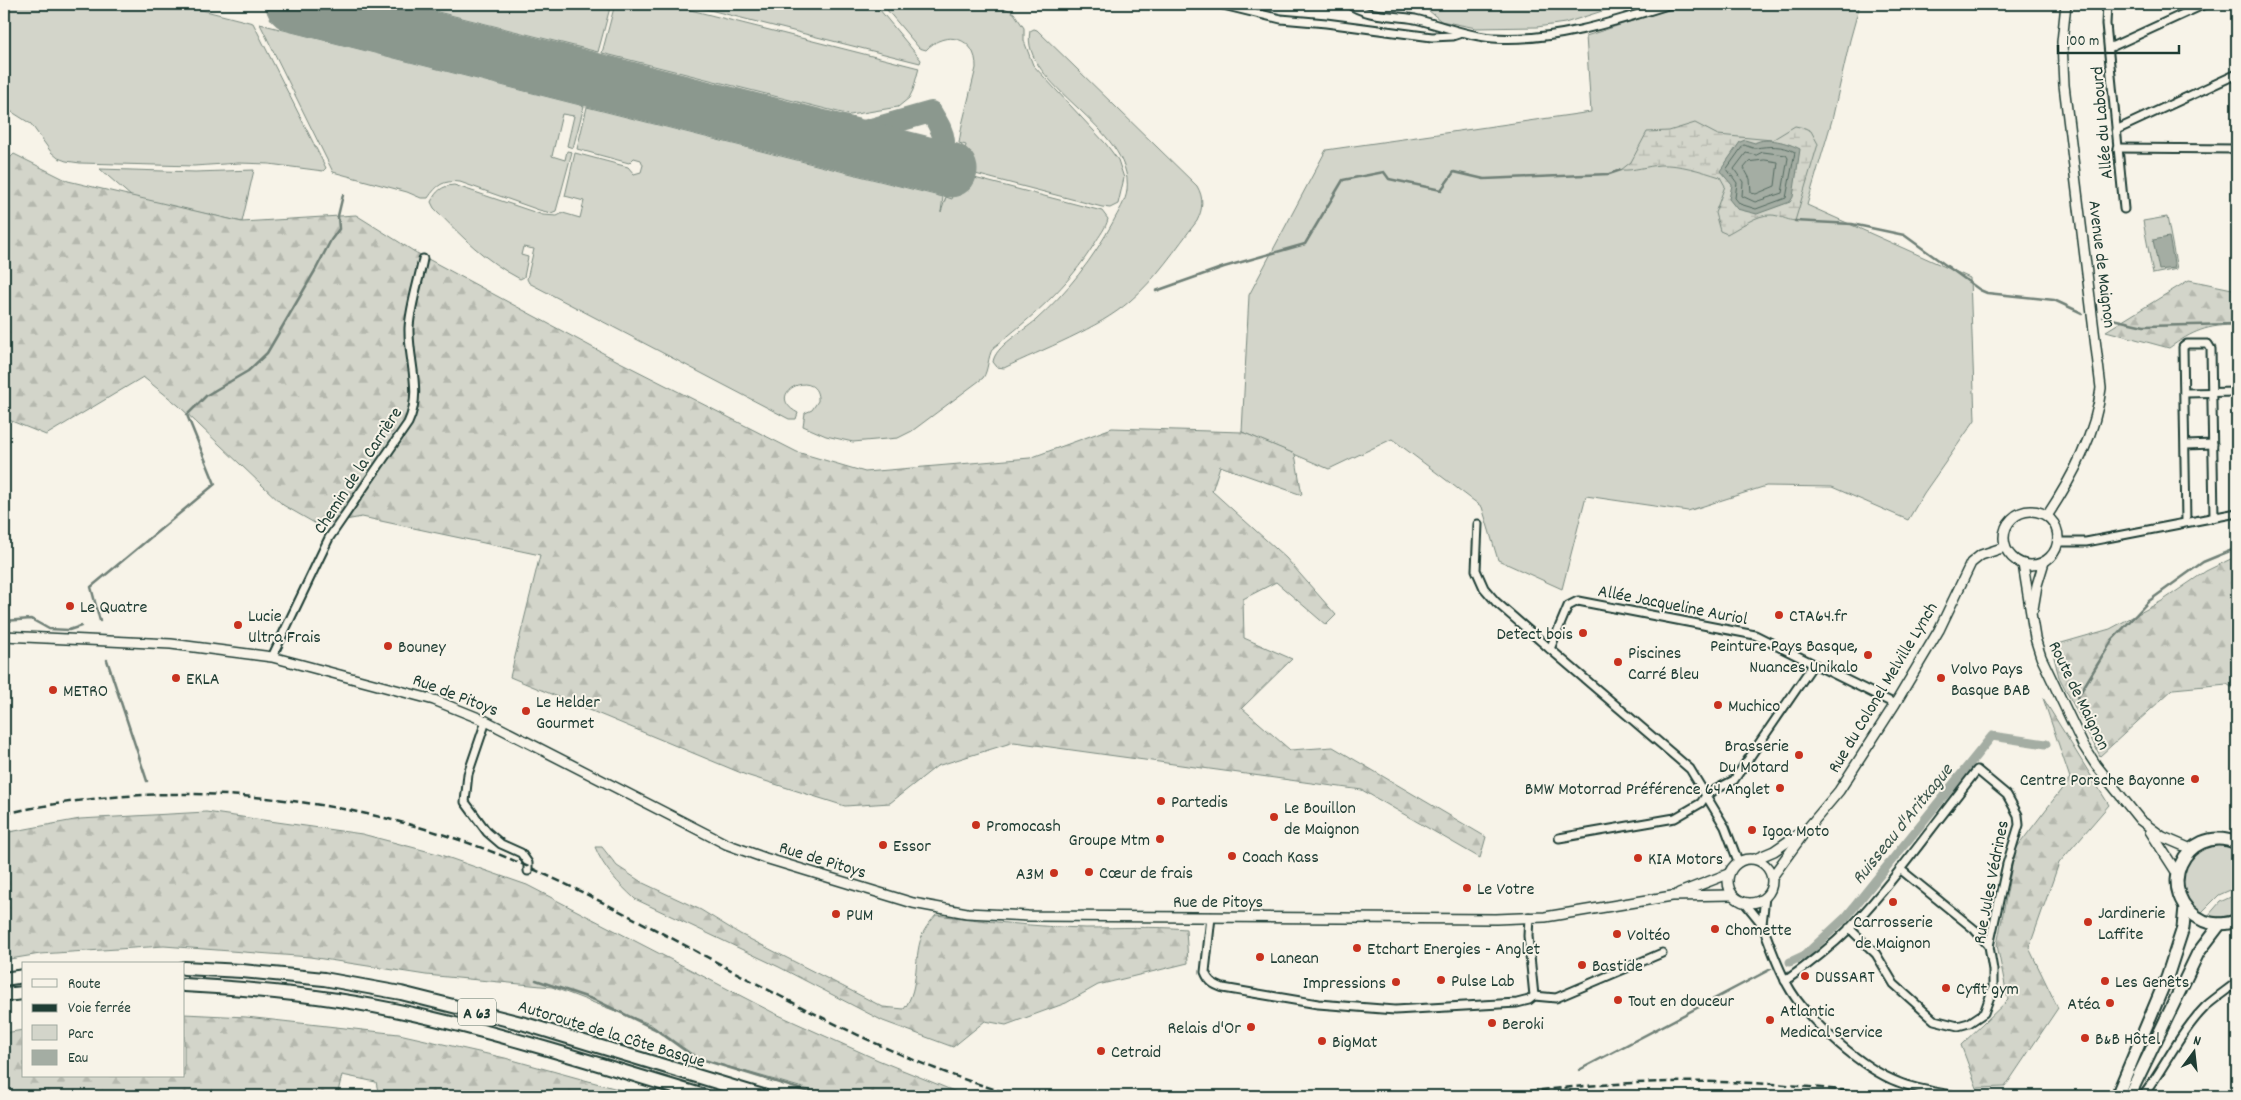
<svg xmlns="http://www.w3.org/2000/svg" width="2241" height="1100" viewBox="0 0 2241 1100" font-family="Dekko,sans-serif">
	<defs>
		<pattern id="forest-firs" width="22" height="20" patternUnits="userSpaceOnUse" patternTransform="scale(1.25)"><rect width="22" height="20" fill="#d3d5ca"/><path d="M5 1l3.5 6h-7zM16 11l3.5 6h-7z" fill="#b5b8ae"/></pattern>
		<pattern id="wetland-marsh" width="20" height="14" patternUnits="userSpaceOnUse" patternTransform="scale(1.25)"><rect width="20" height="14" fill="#d3d5ca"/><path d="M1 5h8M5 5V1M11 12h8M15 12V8" fill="none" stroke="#b5b8ae"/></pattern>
	</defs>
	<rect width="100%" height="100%" fill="#f7f3e8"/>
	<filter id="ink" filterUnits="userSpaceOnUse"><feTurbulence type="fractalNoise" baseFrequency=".02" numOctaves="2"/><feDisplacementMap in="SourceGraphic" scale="10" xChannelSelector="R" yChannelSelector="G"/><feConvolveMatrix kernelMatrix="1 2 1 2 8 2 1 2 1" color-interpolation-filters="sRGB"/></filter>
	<g filter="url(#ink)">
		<g fill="#d3d5ca" stroke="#79897f">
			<path d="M4 4H178L253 23 326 168 323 171 269 164 239 163 194 166 80 163 66 161 58 158 51 152 31 124 12 112 4 111Z"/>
			<path d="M406 4H611L598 52Z"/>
			<path d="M615 4H667L919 68 913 90 909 98 898 107 850 115 602 53Z"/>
			<path d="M686 4H875L921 60 920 63Z"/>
			<path d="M882 4H997L1014 13 1024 28V41L1033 65 1106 144 1118 160 1124 178 1118 204 1110 208 1102 207 960 170 966 145 959 143 962 125 976 68C977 37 945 29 926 50L919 48Z"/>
			<path d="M1415 4H1624L1565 23 1537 27 1476 28 1441 21 1421 4Z"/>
			<path d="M1685 4H1860L1850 40 1832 120 1807 205 1970 278 1975 420 1924 493 1908 520 1832 487 1766 486 1688 511 1586 496 1562 589 1498 560 1482 507 1392 439 1329 469 1242 432 1249 295 1326 150 1591 112 1586 36Z"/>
			<path d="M260 24 584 106 573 148 567 146 574 116 562 114 552 156 565 160 567 151 572 152 556 211 551 213 539 210 460 182C443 180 437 185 428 198H421L407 192 333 172Z"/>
			<path d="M1034 29 1037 30 1197 186C1204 198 1203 209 1197 221 1176 248 1156 279 1130 301 1098 329 1043 349 1004 368L997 367 993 362C995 346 1024 331 1036 320 1067 292 1093 259 1113 222 1118 212 1126 201 1127 190 1134 127 1019 85 1030 31Z"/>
			<path d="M587 107 943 197 941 212 946 197 952 199 959 174 1102 211 1108 219C1106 228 1099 236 1095 243 1067 288 1033 316 993 348 987 358 989 369 983 378L912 431 898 438 853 442 826 436 803 426 805 413 812 410 818 401C820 366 760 393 798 413L796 419H789L529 283 527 279 534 249 523 247 521 255 528 257 524 277 520 279C484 260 462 237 434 208L431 202C436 191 442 186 454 185L543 215 557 216 563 213 580 218 584 201 565 196 575 153 628 167 634 174 641 172 643 165 641 160 634 158 629 163 577 149Z"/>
			<path d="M100 169 195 172 254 170 242 222 132 197Z"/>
			<path d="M2167 217 2177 269 2153 274 2143 221Z"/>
			<path d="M2220 844 2237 849V887L2219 895 2201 913C2169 887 2180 849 2220 844Z"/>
			<path d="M2237 894V912L2226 917 2208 916 2220 902Z"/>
		</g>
		<g fill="url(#forest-firs)" stroke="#79897f">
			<path d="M14 154 68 181 242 222 356 215 415 252 616 360 797 452 865 472 1030 458 1112 428 1242 432 1295 454 1302 495 1220 466 1212 491 1286 558 1336 615 1326 625 1276 582 1243 599 1244 638 1292 659 1242 708 1290 750 1333 747 1486 837 1480 858 1362 790 1014 742 937 766 890 803 845 806 746 775 510 677 540 555 362 517 318 525 283 505 178 405 143 377 46 435 4 418V164Z"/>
			<path d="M2189 280 2237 290V325C2207 325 2193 331 2169 348L2106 331Z"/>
			<path d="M2237 556V691L2227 684 2173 689 2100 756 2059 677 2051 646 2110 629 2162 601 2206 571Z"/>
			<path d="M2043 698 2109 805 2059 863 2029 948 2058 1008 2005 1087 1977 1088 1961 1045 2008 1000 1997 945 2015 850 2070 778Z"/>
			<path d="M206 812 362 834 438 854 527 885 774 1013 878 1060 966 1096H831L698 1058 650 1024 552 987 426 975 310 957 164 946 40 954 4 960V833L80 819Z"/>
			<path d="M595 847H602L617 866 643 883 701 910 740 934 883 1007 904 1009C921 987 912 955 924 931 927 925 932 920 936 915 986 921 1036 927 1086 928 1120 928 1153 926 1186 929L1188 963 1098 985 1066 1003 1006 1025 985 1021 953 1047 883 1021 779 967 635 899C618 883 604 869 595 847Z"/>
			<path d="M184 1014 246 1017 399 1034 505 1058 643 1096H379L376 1082 342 1075 337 1096H4V1033L24 1030V1076H184Z"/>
		</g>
		<path fill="url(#wetland-marsh)" stroke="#79897f" d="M1695 123 1718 135 1772 140 1795 126 1805 128 1811 131 1818 144 1795 221C1786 220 1779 215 1771 215 1757 214 1739 228 1727 234L1720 231 1715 213 1725 186 1720 177C1701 171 1680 164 1660 165 1647 166 1634 171 1621 170L1631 162 1647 132 1669 131Z"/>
		<g fill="#a4ada3" stroke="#6f8077">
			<path d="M1745 140 1755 143C1766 136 1789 143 1800 149L1793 197 1790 202 1757 214 1737 209 1729 199 1732 185 1720 171 1740 142Z"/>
			<path d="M2169 237 2175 268 2159 270 2153 240Z"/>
		</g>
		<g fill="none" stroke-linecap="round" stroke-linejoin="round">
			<g stroke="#546a60" stroke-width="1">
				<path d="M1744 145C1748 146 1753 149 1756 148 1768 146 1783 145 1795 152L1786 198 1756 209 1740 204 1735 198 1737 183 1727 169Z"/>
				<path d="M1763 152 1786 155 1788 158 1782 193 1755 202 1742 196 1743 182 1734 169 1746 153 1756 155Z"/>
				<path d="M1765 160 1778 162 1775 186 1756 194 1751 193 1750 179 1744 168 1749 162Z"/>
			</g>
			<g stroke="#6f8077" stroke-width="2.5">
				<path d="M1795 221 1852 224 1904 235 1980 290 1987 293 2054 300 2082 313"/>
				<path d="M1156 291 1224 267 1305 244 1343 180 1384 172 1389 179 1441 190 1454 172 1484 179 1609 174 1621 170"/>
				<path d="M2103 317 2144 326 2237 324"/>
				<path d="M4 621 31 619 49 629 69 630 81 626"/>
				<path d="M100 621 91 587 215 484 187 415 207 395 248 371 267 353 316 269 331 240 339 229 338 216 343 195"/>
				<path d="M107 660 147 781"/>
				<path d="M2077 698 2113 639 2149 601 2203 562 2237 548"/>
				<path d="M536 980 595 1000 624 1014 655 1029 694 1057 822 1096"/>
				<path d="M1579 1070 1771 969"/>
			</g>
			<path stroke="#a4ada3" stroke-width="9" d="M1790 962 1805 955 1846 917 1992 736 2046 744"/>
			<path stroke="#8b988e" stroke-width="22" d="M832 140 931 112C937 122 943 130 944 141 947 174 891 195 874 150"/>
			<path stroke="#8b988e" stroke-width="55" d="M293 4 950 170"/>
			<g stroke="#1f3d34" stroke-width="11">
				<g id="minor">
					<path d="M1219 4 1281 19 1326 23 1432 37 1453 36 1462 33"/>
					<path d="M1349 4C1366 17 1394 15 1415 19 1441 25 1466 36 1493 38 1553 42 1614 22 1671 4"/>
					<path d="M2107 4 2106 24 2124 209"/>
					<path d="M2109 48 2205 4"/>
					<path d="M2116 130 2237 74"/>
					<path d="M2117 148 2237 149"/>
					<path d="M2186 393 2237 392"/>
					<path d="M2186 445 2213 444"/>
					<path d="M2186 522 2183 347 2187 344H2208L2211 349 2214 517"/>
					<path d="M1478 524 1476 570 1484 588 1496 602 1550 649 1690 769 1725 827 1738 861"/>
					<path d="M2058 542H2086L2237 513"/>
					<path d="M1550 649 1568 606 1578 601 1755 635 1895 704"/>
					<path d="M272 657 329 538 408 423C423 391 408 361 409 328 410 307 419 280 423 259"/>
					<path d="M486 721 468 774 465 802 487 832 501 844 521 853 528 863V871"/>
					<path d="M1707 794 1734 780 1813 665"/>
					<path d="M1559 838 1675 818 1701 803 1707 794"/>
					<path d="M1900 869 1974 929 1989 946"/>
					<path d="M1745 903 1762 924 1765 897"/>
					<path d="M1211 917 1205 972C1209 982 1213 984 1223 988L1318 1004 1395 1010 1517 1003 1529 1000 1534 996 1528 936 1529 917"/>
					<path d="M1762 924C1771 947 1778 970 1791 991 1810 1022 1863 1069 1898 1082 1917 1090 1937 1092 1957 1096"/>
					<path d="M1785 981C1808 965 1830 948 1850 928 1896 879 1935 823 1977 770L2007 795 2018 815 2019 825 2007 864 1989 946 1993 970V988L1984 1013 1969 1023 1958 1026 1934 1020 1894 984 1876 954 1849 928"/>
					<path d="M1534 996 1556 998 1662 953"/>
					<path d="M2143 1096C2165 1067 2180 1032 2206 1006 2215 998 2227 990 2237 982"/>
				</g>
			</g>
			<g stroke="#1f3d34" stroke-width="12">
				<g id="tertiary">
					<circle cx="2031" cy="538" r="27"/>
					<path d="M2047 516C2072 478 2096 434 2101 388L2064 85 2062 42 2066 4"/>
					<path d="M2023 564 2035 638 2041 657 2083 745 2096 765 2140 820 2163 837 2191 849"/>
					<path d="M2033 609 2037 585 2044 562"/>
					<path d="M4 636 171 644 272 657 434 700 486 721 726 844 765 858 913 903 967 913 1028 916 1496 919 1545 917 1672 896 1732 895"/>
					<path d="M2150 831 2177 873"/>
					<circle cx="1750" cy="881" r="22"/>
					<path d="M1755 859 1774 851 1800 833"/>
					<path d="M1772 877 1807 829 1839 791 1895 704 1939 630 1971 563 1981 555 2005 547"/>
					<path d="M1679 893 1728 874"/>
				</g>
			</g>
			<g stroke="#1f3d34" stroke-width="15">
				<g id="primary">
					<path d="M2237 843C2184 821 2151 896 2204 921 2214 925 2227 925 2237 920"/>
					<path d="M2117 1096 2167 977 2183 928 2185 907"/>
					<path d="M2129 1096 2198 953 2220 924"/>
				</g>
			</g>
			<g stroke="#1f3d34" stroke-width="16">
				<g id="motorway">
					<path d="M184 968 242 971 324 979 401 993 525 1024 763 1096"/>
					<path d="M4 979 24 976"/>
					<path d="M184 985C260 989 338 997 413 1014 511 1036 607 1067 704 1096"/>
					<path d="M4 995 24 993"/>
				</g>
			</g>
			<use href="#minor" stroke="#f7f3e8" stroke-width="7"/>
			<use href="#tertiary" stroke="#f7f3e8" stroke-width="9"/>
			<use href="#primary" stroke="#f7f3e8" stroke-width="11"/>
			<use href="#motorway" stroke="#f7f3e8" stroke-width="12"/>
			<g stroke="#1f3d34" stroke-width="2.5" stroke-dasharray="8 4" stroke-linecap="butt">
				<path d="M4 814C183 773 378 796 544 874 624 911 702 955 780 996 858 1036 934 1074 1019 1096"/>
				<path d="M1493 1096C1623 1078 1754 1076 1884 1096"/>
			</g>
		</g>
	</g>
	<g fill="#c8321e" stroke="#f7f3e8" stroke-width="2">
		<circle cx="70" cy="606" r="5"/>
		<circle cx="1779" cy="615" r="5"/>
		<circle cx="238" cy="625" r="5"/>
		<circle cx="1583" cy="633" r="5"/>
		<circle cx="388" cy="646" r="5"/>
		<circle cx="1868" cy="655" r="5"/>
		<circle cx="1618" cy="662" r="5"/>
		<circle cx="176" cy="678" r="5"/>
		<circle cx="1941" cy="678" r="5"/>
		<circle cx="53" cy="690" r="5"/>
		<circle cx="1718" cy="705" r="5"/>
		<circle cx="526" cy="711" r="5"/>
		<circle cx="1799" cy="755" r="5"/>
		<circle cx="2195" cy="779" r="5"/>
		<circle cx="1780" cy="788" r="5"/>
		<circle cx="1161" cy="801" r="5"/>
		<circle cx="1274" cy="817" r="5"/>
		<circle cx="976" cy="825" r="5"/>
		<circle cx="1752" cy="830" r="5"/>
		<circle cx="1160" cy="839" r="5"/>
		<circle cx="883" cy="845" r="5"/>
		<circle cx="1232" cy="856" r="5"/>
		<circle cx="1638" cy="858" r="5"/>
		<circle cx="1089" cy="872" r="5"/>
		<circle cx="1054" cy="873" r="5"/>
		<circle cx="1467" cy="888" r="5"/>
		<circle cx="1893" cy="902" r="5"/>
		<circle cx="836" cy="914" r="5"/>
		<circle cx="2088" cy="922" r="5"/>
		<circle cx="1715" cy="929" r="5"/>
		<circle cx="1617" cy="934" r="5"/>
		<circle cx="1357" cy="948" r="5"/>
		<circle cx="1260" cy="957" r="5"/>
		<circle cx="1582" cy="965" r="5"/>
		<circle cx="1805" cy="976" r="5"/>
		<circle cx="1441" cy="980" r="5"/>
		<circle cx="2105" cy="981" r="5"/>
		<circle cx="1396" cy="982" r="5"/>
		<circle cx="1946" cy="988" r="5"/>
		<circle cx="1618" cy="1000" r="5"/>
		<circle cx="2110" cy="1003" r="5"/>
		<circle cx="1770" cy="1020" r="5"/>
		<circle cx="1492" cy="1023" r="5"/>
		<circle cx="1251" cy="1027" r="5"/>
		<circle cx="2085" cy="1038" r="5"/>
		<circle cx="1322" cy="1041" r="5"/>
		<circle cx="1101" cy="1051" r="5"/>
	</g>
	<g text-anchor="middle" stroke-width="4" stroke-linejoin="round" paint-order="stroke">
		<rect fill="#f7f3e8" stroke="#60746a" stroke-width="1" x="458" y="998.5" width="38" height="27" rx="4"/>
		<g font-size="16" font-weight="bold" fill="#1f3d34">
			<text x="477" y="1018">A 63</text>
		</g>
		<g font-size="18" fill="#1f3d34" stroke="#f7f3e8">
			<text transform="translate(2101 123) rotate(-95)" y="6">Allée du Labourd</text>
			<text transform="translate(2103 264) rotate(83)" y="6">Avenue de Maignon</text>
			<text transform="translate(357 470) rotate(-57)" y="6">Chemin de la Carrière</text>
			<text transform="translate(1673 604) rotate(11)" y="6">Allée Jacqueline Auriol</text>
			<text transform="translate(1882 687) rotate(-59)" y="6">Rue du Colonel Melville Lynch</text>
			<text transform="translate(456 694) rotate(21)" y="6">Rue de Pitoys</text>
			<text transform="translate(2080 695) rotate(64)" y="6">Route de Maignon</text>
			<text transform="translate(823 859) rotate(17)" y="6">Rue de Pitoys</text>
			<text transform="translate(1990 882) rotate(-79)" y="6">Rue Jules Védrines</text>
			<text x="1218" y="907">Rue de Pitoys</text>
			<text transform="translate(612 1033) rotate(17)" y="6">Autoroute de la Côte Basque</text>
		</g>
		<g font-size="18" fill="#1f3d34" stroke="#f7f3e8" text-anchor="start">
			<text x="80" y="612">Le Quatre</text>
			<text x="248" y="621">Lucie<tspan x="248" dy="21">Ultra Frais</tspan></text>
			<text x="1789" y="621">CTA64.fr</text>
			<text x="1573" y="639" text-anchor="end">Detect bois</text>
			<text x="1858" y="651" text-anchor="end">Peinture Pays Basque,<tspan x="1858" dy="21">Nuances Unikalo</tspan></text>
			<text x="398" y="652">Bouney</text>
			<text x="1628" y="658">Piscines<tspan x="1628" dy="21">Carré Bleu</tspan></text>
			<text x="1951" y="674">Volvo Pays<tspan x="1951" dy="21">Basque BAB</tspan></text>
			<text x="186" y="684">EKLA</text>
			<text x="63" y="696">METRO</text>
			<text x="536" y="707">Le Helder<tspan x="536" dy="21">Gourmet</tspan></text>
			<text x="1728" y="711">Muchico</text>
			<text x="1789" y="751" text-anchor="end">Brasserie<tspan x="1789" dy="21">Du Motard</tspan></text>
			<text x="2185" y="785" text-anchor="end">Centre Porsche Bayonne</text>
			<text x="1770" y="794" text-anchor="end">BMW Motorrad Préférence 64 Anglet</text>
			<text x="1171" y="807">Partedis</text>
			<text x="1284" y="813">Le Bouillon<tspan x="1284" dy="21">de Maignon</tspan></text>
			<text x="986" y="831">Promocash</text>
			<text x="1762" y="836">Igoa Moto</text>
			<text x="1150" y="845" text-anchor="end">Groupe Mtm</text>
			<text x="893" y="851">Essor</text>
			<text x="1242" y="862">Coach Kass</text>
			<text x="1648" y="864">KIA Motors</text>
			<text x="1099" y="878">Cœur de frais</text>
			<text x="1044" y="879" text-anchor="end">A3M</text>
			<text x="1477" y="894">Le Votre</text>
			<text x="2098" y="918">Jardinerie<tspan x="2098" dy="21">Laffite</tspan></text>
			<text x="846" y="920">PUM</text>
			<text x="1893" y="927" text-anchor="middle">Carrosserie<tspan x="1893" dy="21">de Maignon</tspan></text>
			<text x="1725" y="935">Chomette</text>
			<text x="1627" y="940">Voltéo</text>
			<text x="1367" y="954">Etchart Energies - Anglet</text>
			<text x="1270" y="963">Lanean</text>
			<text x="1592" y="971">Bastide</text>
			<text x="1815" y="982">DUSSART</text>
			<text x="1451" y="986">Pulse Lab</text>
			<text x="2115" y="987">Les Genêts</text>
			<text x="1386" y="988" text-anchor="end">Impressions</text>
			<text x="1956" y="994">Cyfit gym</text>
			<text x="1628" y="1006">Tout en douceur</text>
			<text x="2100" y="1009" text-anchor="end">Atéa</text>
			<text x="1780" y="1016">Atlantic<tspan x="1780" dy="21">Medical Service</tspan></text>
			<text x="1502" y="1029">Beroki</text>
			<text x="1241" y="1033" text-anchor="end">Relais d'Or</text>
			<text x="2095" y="1044">B&amp;B Hôtel</text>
			<text x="1332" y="1047">BigMat</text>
			<text x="1111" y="1057">Cetraid</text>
		</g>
		<g font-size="19" font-style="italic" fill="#405950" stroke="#f7f3e8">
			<text transform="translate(1901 823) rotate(-51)" y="7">Ruisseau d'Aritxague</text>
		</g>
	</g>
	<rect width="2241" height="1100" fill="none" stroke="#f7f3e8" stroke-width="20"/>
	<rect x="10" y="10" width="2221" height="1080" fill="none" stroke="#1f3d34" stroke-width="2" filter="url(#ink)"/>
	<rect x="22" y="962" width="162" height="115" fill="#f7f3e8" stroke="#a1aaa0"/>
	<rect x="32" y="979" width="25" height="8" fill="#f7f3e8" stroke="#a1aaa0"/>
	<text x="68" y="988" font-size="15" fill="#1f3d34">Route</text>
	<rect x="32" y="1004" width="25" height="8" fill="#1f3d34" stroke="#a1aaa0"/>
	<text x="68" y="1012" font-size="15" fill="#1f3d34">Voie ferrée</text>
	<rect x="32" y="1025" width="25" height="15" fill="#d3d5ca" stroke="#a1aaa0"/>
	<text x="68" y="1038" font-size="15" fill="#1f3d34">Parc</text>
	<rect x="32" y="1050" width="25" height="15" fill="#a4ada3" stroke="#a1aaa0"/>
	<text x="68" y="1062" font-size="15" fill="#1f3d34">Eau</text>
	<g transform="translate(2194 1052) rotate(15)" stroke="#f7f3e8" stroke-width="4" paint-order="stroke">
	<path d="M0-4L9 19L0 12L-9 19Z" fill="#1f3d34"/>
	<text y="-8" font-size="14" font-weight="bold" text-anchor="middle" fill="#1f3d34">N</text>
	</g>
	<path d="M2058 45v8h121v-8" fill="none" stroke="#1f3d34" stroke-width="2.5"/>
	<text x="2066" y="45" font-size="15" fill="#1f3d34" stroke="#f7f3e8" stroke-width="4" paint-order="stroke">100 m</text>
</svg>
